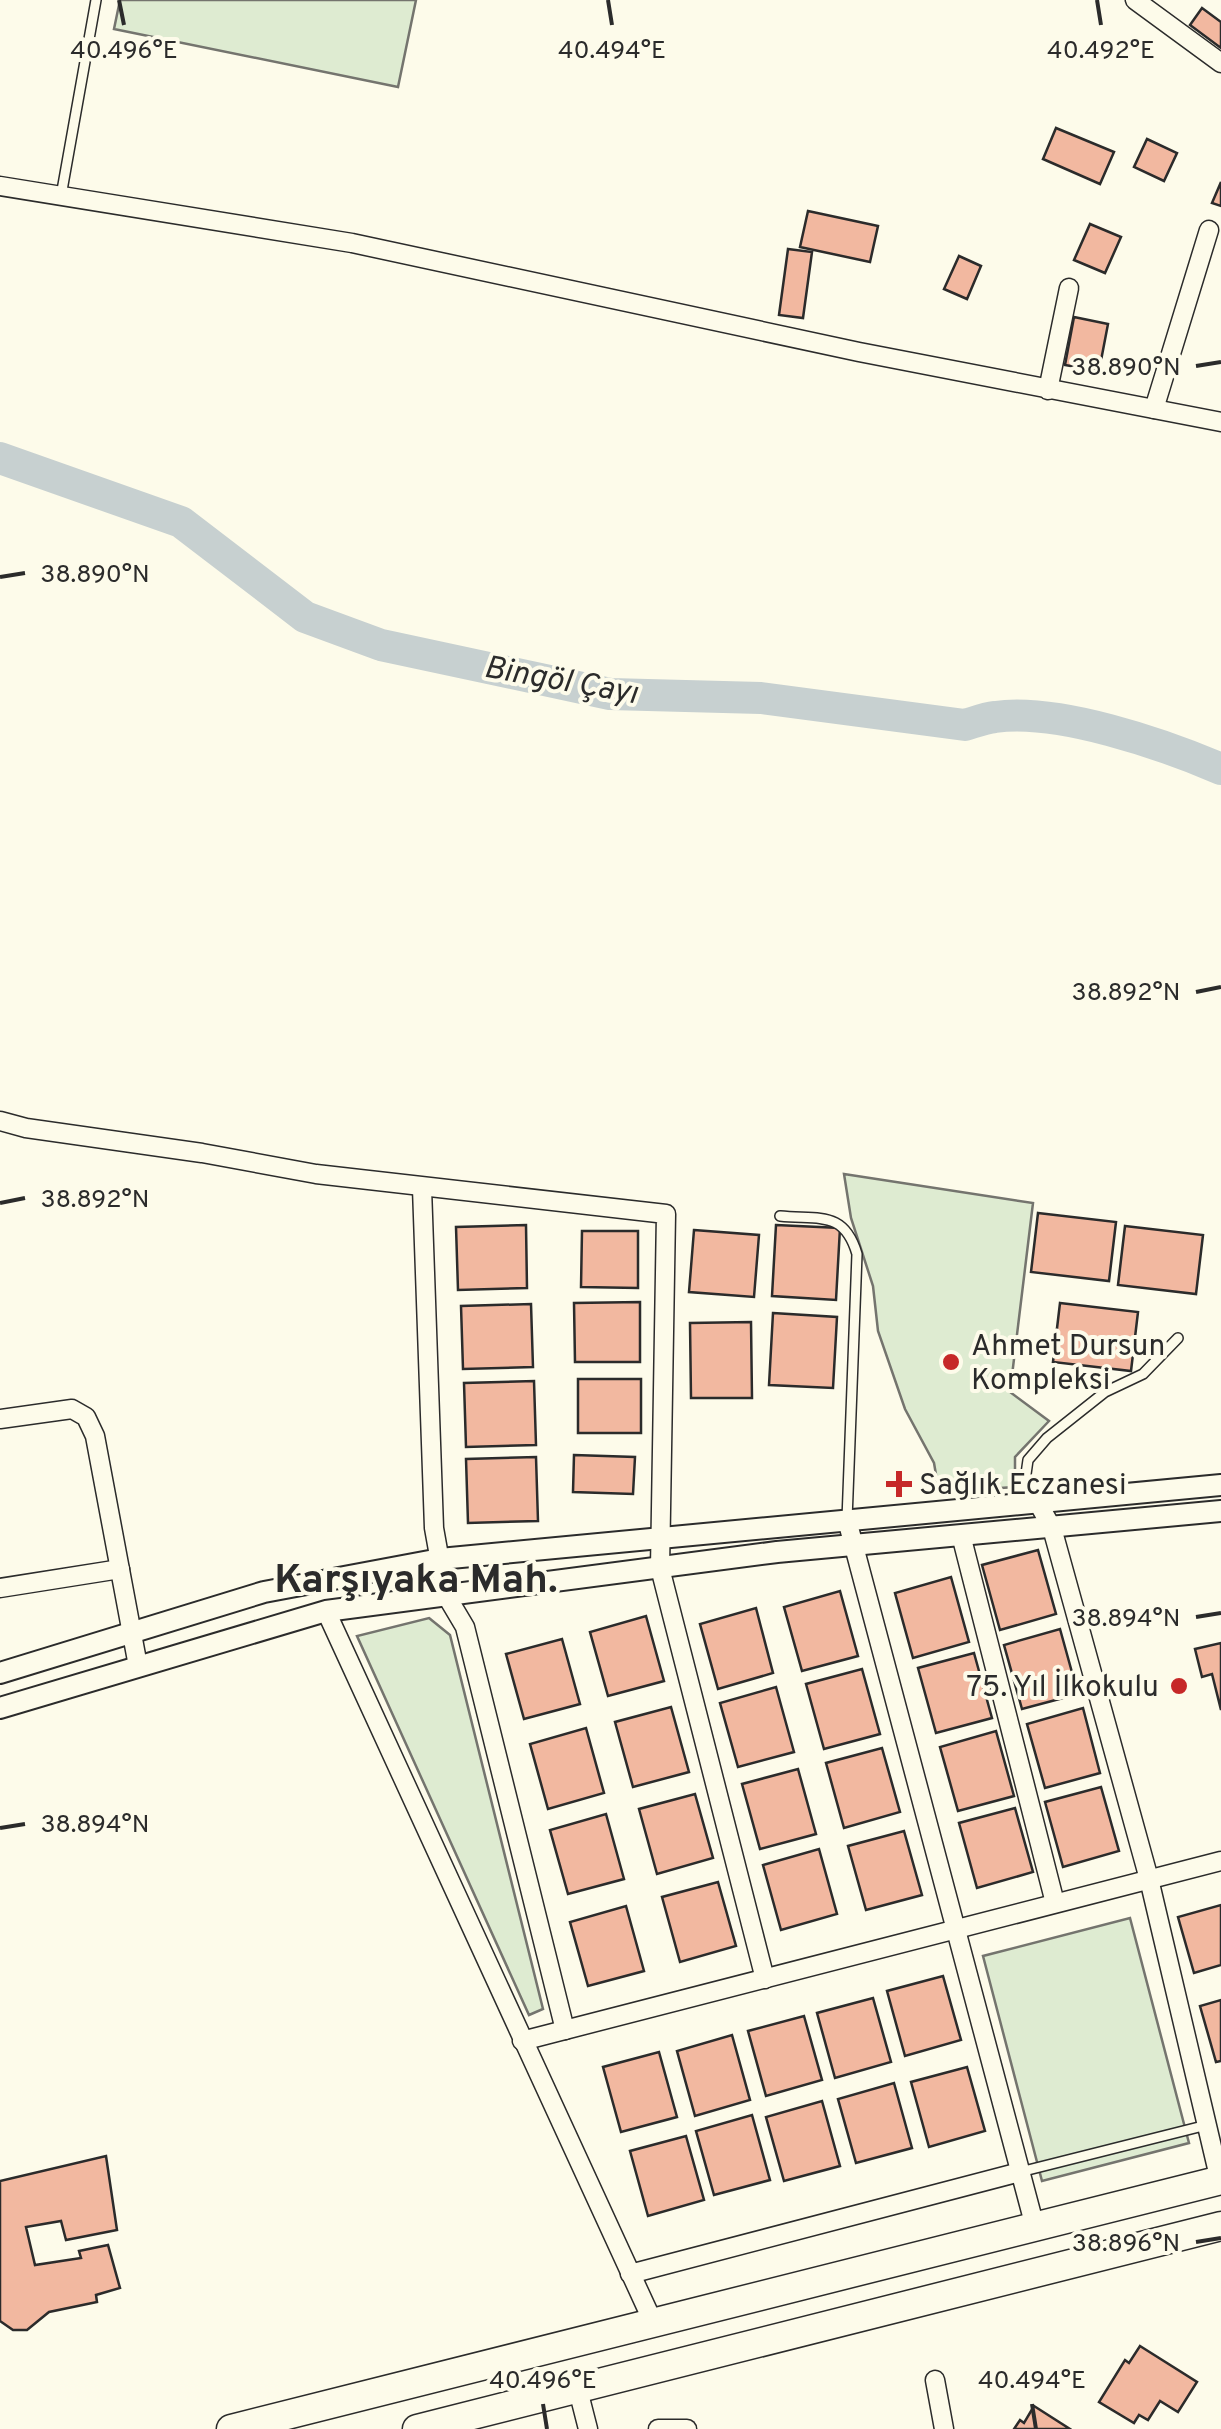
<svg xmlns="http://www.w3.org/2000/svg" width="1221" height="2429" viewBox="0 0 1221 2429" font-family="Overpass,sans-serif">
	<rect width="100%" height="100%" fill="#fdfbea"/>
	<g fill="#deebd1" stroke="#74746e" stroke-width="2.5">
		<path d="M120 0H416L398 87 114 29Z"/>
		<path d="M844 1174 1033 1203 1010 1392 1049 1421 1015 1457V1487L939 1492 934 1463 905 1409 878 1331 873 1286 851 1218Z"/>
		<path d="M429 1618 450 1635 543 2009 529 2015 357 1636Z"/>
		<path d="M1130 1918 1189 2143 1042 2181 983 1956Z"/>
	</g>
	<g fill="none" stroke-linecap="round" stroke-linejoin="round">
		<path stroke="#c7d0d0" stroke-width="32" d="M0 458 181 522 305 617 381 645 610 694 761 698 965 725C975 722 985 718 995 717 1058 708 1163 744 1221 769"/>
	</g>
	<g fill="#f2b8a0" stroke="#2b2b2b" stroke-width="2.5">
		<path d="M1202 8 1221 22V48L1190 25Z"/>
		<path d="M1056 128 1114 152 1100 184 1043 159Z"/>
		<path d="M1147 139 1177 153 1164 181 1134 167Z"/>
		<path d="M1221 182V206L1212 203Z"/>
		<path d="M808 211 878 226 870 262 800 247Z"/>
		<path d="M1090 224 1121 237 1105 273 1074 260Z"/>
		<path d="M788 249 812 252 803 318 779 315Z"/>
		<path d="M959 256 981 266 967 299 944 289Z"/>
		<path d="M1074 317 1108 324 1099 371 1065 365Z"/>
		<path d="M1038 1213 1116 1222 1109 1281 1031 1272Z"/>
		<path d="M526 1225 527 1288 458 1290 456 1227Z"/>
		<path d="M776 1225 840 1228 836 1300 772 1296Z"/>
		<path d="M1125 1226 1203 1235 1196 1294 1118 1285Z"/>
		<path d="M694 1230 759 1235 754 1297 689 1292Z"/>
		<path d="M582 1231H638V1288L581 1287Z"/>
		<path d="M640 1302V1362H575L574 1303Z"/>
		<path d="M1060 1303 1138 1312 1131 1371 1053 1362Z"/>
		<path d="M531 1304 533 1367 463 1369 461 1306Z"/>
		<path d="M773 1313 837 1317 833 1388 769 1385Z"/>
		<path d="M751 1322 752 1398H691L690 1323Z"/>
		<rect x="578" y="1379" width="63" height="54"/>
		<path d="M534 1381 536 1445 466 1447 464 1383Z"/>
		<path d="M574 1455 635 1457 633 1494 573 1492Z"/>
		<path d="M536 1457 538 1521 468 1523 466 1459Z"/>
		<path d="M1038 1550 1056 1614 1000 1630 982 1565Z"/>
		<path d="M951 1577 969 1642 913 1658 895 1593Z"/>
		<path d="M840 1591 858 1656 802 1671 784 1607Z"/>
		<path d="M756 1608 773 1673 718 1689 700 1624Z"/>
		<path d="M646 1616 664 1681 608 1696 590 1632Z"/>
		<path d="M1060 1629 1078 1694 1022 1709 1004 1645Z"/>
		<path d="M562 1639 580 1704 524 1719 506 1654Z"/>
		<path d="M1221 1643V1710L1212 1674 1202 1677 1195 1649Z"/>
		<path d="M974 1653 992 1718 936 1733 918 1668Z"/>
		<path d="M862 1669 880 1734 824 1749 806 1684Z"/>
		<path d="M776 1687 794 1752 738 1767 720 1703Z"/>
		<path d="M671 1707 689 1772 633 1787 615 1722Z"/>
		<path d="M1083 1708 1100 1773 1045 1788 1027 1724Z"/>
		<path d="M586 1728 604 1793 548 1809 530 1744Z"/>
		<path d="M996 1731 1014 1796 958 1811 940 1747Z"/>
		<path d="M882 1748 900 1812 844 1828 826 1763Z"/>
		<path d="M798 1769 816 1834 760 1849 742 1784Z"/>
		<path d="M1101 1787 1119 1851 1063 1867 1045 1802Z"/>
		<path d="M695 1794 713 1858 657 1874 639 1809Z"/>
		<path d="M1015 1808 1033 1872 977 1888 959 1823Z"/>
		<path d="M606 1814 624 1879 568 1894 550 1830Z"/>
		<path d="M904 1831 922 1895 866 1910 848 1846Z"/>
		<path d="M819 1849 837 1914 781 1930 763 1865Z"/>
		<path d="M718 1882 736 1946 680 1962 662 1897Z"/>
		<path d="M1221 1905V1965L1194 1973 1178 1917Z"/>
		<path d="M626 1906 644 1971 588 1986 570 1922Z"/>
		<path d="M943 1976 961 2040 905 2056 887 1991Z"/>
		<path d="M873 1998 891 2062 835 2078 817 2013Z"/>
		<path d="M1221 2000V2061L1216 2062 1200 2006Z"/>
		<path d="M804 2016 822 2080 766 2096 748 2031Z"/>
		<path d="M732 2035 750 2100 695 2116 677 2051Z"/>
		<path d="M659 2052 677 2117 621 2132 603 2067Z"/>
		<path d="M967 2067 985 2131 929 2147 911 2082Z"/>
		<path d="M894 2083 912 2148 856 2163 838 2099Z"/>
		<path d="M822 2101 840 2166 784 2181 766 2117Z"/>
		<path d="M752 2115 770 2180 714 2195 696 2131Z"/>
		<path d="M686 2136 704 2200 648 2216 630 2151Z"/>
		<path d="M106 2156 117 2230 66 2240 61 2221 26 2227 35 2265 81 2258 79 2251 108 2245 120 2288 96 2295 97 2302 49 2312 27 2330H13L0 2321V2181Z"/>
		<path d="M1140 2346 1197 2382 1178 2412 1160 2401 1148 2420 1139 2415 1134 2423 1099 2402 1125 2360 1129 2363Z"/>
		<path d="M1034 2406 1070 2429H1014L1020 2420 1024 2423Z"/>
	</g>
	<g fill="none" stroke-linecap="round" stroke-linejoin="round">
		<g stroke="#2b2b2b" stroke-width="12">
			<g id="service">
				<path d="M61 196 96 0"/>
				<path d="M780 1216C819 1220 844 1210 857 1254L847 1520"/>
				<path d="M1035 1499 1024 1488 1028 1460 1047 1438 1105 1392 1143 1374 1178 1338"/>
				<path d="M1020 2172 1207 2125"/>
			</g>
		</g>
		<g stroke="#2b2b2b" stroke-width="21">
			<g id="minor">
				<path d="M1135 0 1221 63"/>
				<path d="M0 186 352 243 859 352 1221 422"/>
				<path d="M1048 390 1069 288"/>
				<path d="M1154 409 1209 230"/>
				<path d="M0 1121 26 1128 202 1153 316 1174 666 1214 660 1568 765 1979"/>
				<path d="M422 1188 434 1528 446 1595 465 1627 565 2030"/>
				<path d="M0 1419 72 1409 86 1417 95 1436 138 1666"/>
				<path d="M1037 1501 1052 1528 1149 1879 1220 2181"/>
				<path d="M847 1520 1035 2227"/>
				<path d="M961 1535 1055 1903"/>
				<path d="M0 1588 120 1569"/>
				<path d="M326 1611 653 2322"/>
				<path d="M522 2041 1221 1861"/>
				<path d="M630 2274 1020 2172"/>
				<path d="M935 2380 944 2429"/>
				<path d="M577 2386 588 2429"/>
				<path d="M658 2429H687"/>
			</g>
		</g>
		<g stroke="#2b2b2b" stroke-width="24">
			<g id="tertiary">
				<path d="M0 1673 264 1592 440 1559 1221 1485"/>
				<path d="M0 1708 326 1611 777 1552 1221 1511"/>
			</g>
		</g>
		<g stroke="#2b2b2b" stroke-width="31">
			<g id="trunk">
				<path d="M231 2429 1221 2180"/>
				<path d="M417 2429 1221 2226"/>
			</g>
		</g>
		<use href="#service" stroke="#fdfbea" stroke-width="9"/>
		<use href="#minor" stroke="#fdfbea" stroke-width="18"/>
		<use href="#tertiary" stroke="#fdfbea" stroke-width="20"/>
		<use href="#trunk" stroke="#fdfbea" stroke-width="28"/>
	</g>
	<path fill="none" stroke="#2b2b2b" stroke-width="4" d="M119 0 124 25M608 0 612 25M1097 0 1101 25M1196 366 1221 362M0 577 25 573M1196 992 1221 987M0 1203 25 1198M1196 1617 1221 1613M0 1828 25 1824M1196 2242 1221 2238M543 2404 547 2429M1032 2404 1036 2429"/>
	<g fill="#c62828" stroke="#fdfbea" stroke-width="4">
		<circle cx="951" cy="1362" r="10"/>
		<path d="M894 1469h10v10h10v10h-10v10h-10v-10h-10v-10h10z"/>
		<circle cx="1179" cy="1686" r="10"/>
	</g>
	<g text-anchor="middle" stroke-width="8" stroke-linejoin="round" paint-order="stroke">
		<g font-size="30" fill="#2b2b2b" stroke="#fdfbea" text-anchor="start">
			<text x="971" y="1355">Ahmet Dursun<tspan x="971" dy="34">Kompleksi</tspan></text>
			<text x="919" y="1494">Sağlık Eczanesi</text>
			<text x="1159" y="1696" text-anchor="end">75. Yıl İlkokulu</text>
		</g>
		<g font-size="32" font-style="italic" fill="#2b2b2b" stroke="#fdfbea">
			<text transform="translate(561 679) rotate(10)" y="11">Bingöl Çayı</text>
		</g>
		<g font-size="40" font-weight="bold" fill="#2b2b2b" stroke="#fdfbea">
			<text x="416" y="1592">Karşıyaka Mah.</text>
		</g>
	</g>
	<g font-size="25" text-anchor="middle" fill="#2b2b2b" stroke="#fdfbea" stroke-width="8" stroke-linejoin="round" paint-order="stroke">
		<text x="1101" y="58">40.492°E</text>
		<text x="124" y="58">40.496°E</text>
		<text x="612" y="58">40.494°E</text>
		<text x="1126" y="375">38.890°N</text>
		<text x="95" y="582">38.890°N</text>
		<text x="1126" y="1000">38.892°N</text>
		<text x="95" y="1207">38.892°N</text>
		<text x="1126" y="1626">38.894°N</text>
		<text x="95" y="1832">38.894°N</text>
		<text x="1126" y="2251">38.896°N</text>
		<text x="543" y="2388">40.496°E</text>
		<text x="1032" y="2388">40.494°E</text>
	</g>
</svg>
